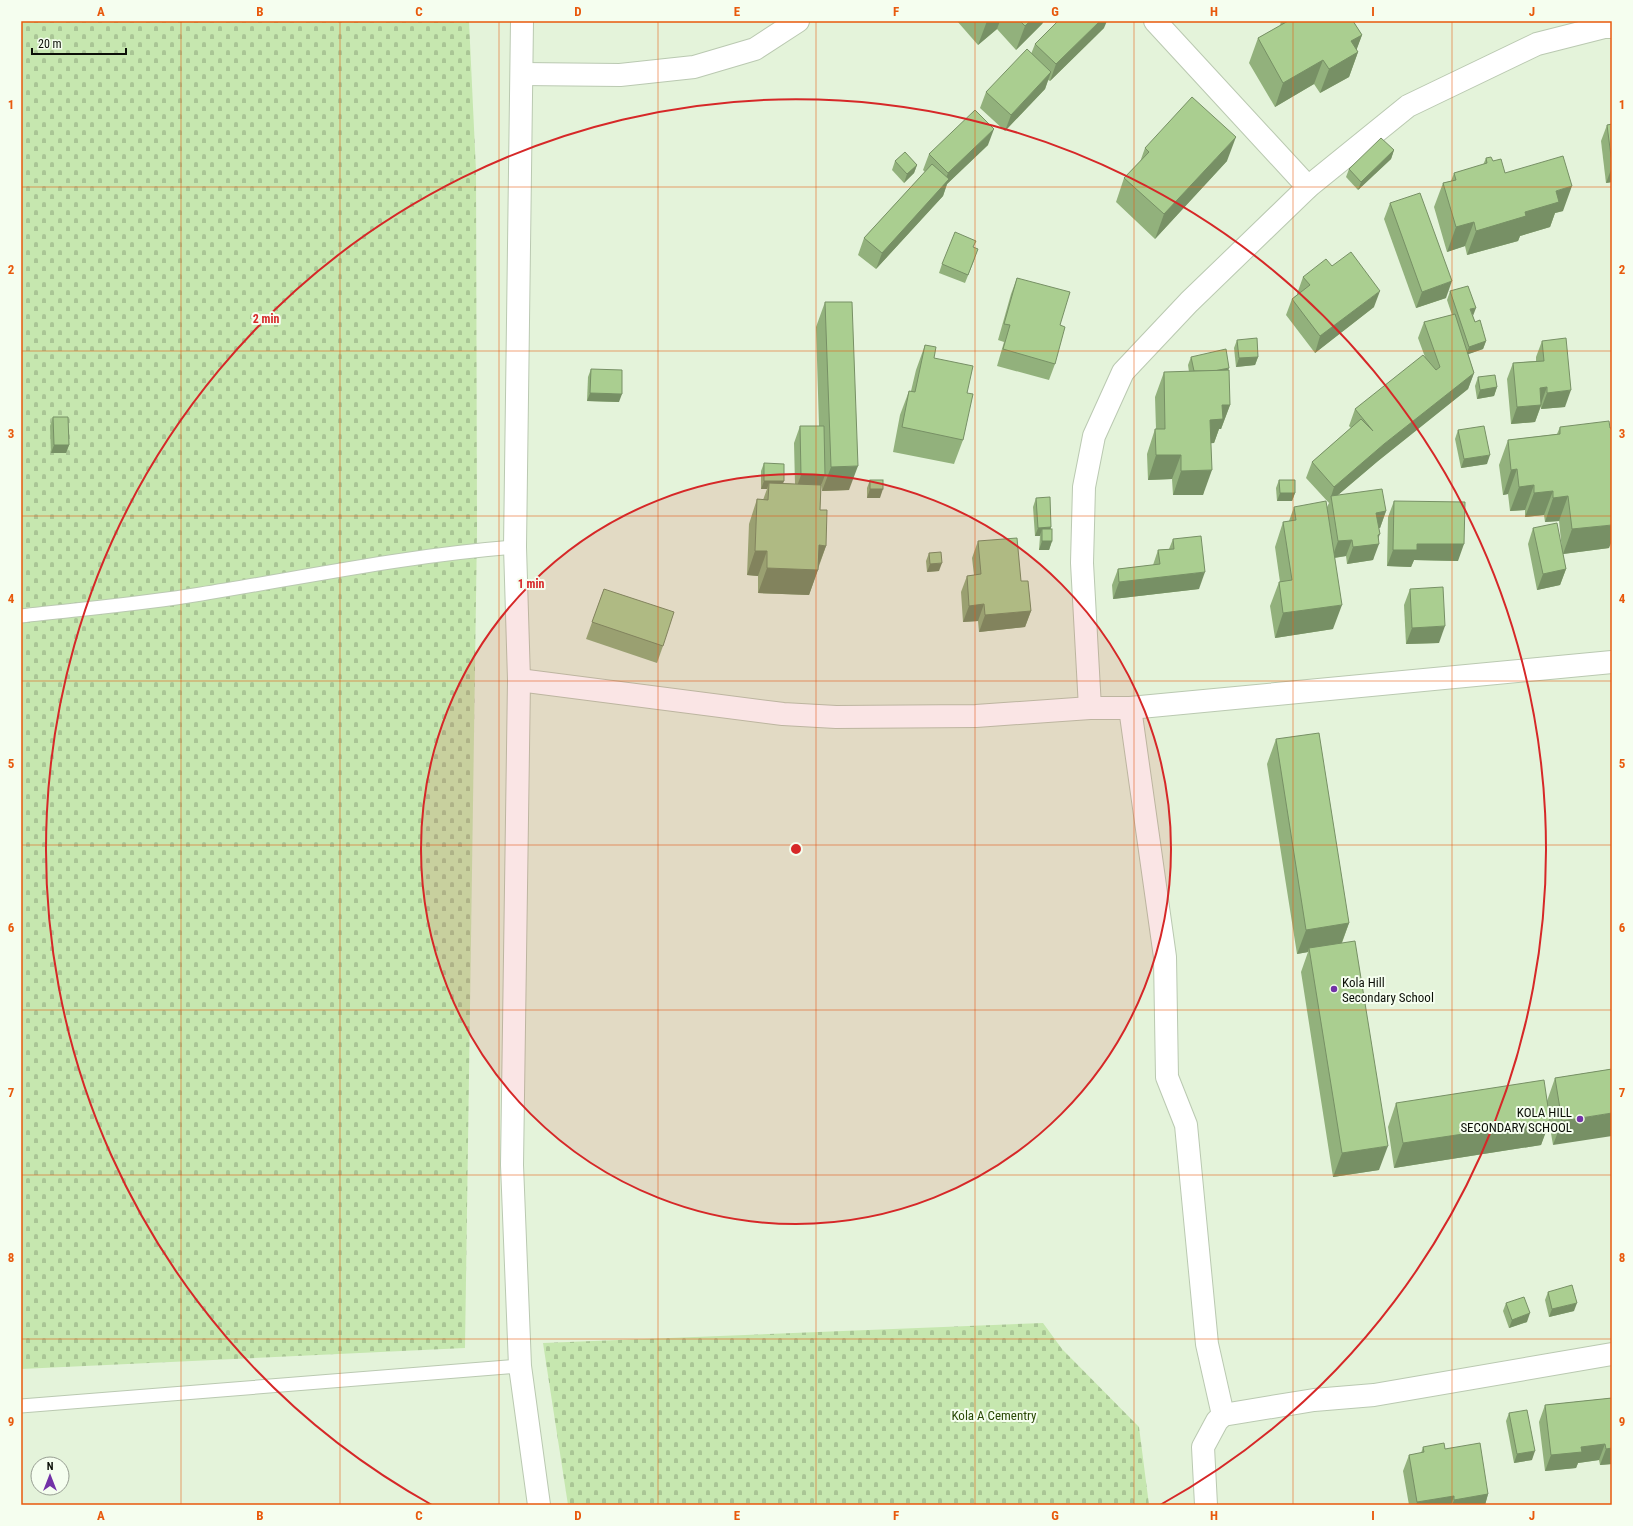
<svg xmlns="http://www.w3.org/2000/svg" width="1633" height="1526" viewBox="0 0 1633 1526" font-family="'Roboto Condensed',sans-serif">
	<defs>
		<pattern id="cemetery-stones" width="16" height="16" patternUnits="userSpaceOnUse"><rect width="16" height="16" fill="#c6e7af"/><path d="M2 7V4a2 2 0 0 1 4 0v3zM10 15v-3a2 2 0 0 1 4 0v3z" fill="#a9c595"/></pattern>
	</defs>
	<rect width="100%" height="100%" fill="#e4f3da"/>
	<g fill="url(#cemetery-stones)">
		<path d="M21 21H469L476 171 477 531 465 1348 21 1369Z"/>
		<path d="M1043 1323 1062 1349 1139 1427 1149 1505H568L543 1343Z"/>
	</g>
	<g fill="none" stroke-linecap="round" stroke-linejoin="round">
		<g stroke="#bac9b1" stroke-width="15">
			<g id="service">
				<path d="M21 616C81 609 142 604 201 594 306 577 410 555 515 547"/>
				<path d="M21 1406 520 1366"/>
			</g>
		</g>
		<g stroke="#bac9b1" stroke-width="24">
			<g id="minor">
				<path d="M1155 21 1308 187"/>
				<path d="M522 74 620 75 694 67 755 49 798 21"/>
				<path d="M519 680 783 714 836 717 976 716 1090 708H1130L1612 662"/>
				<path d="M1090 708 1082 563 1084 487 1094 436 1123 372 1189 302 1308 187 1408 106 1537 44 1604 27H1612"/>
				<path d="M1130 708 1165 957 1167 1077 1186 1125 1207 1344 1223 1415 1217 1421 1203 1447 1206 1505"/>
				<path d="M1223 1415 1314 1400 1374 1395 1612 1354"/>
			</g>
		</g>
		<g stroke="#bac9b1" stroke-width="24">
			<path id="tertiary" d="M522 21 515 547 519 680 512 1165 520 1366 539 1505"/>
		</g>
		<use href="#service" stroke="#fff" stroke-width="13"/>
		<use href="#minor" stroke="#fff" stroke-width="22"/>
		<use href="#tertiary" stroke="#fff" stroke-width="22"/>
	</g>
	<g fill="#92b17c">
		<path d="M957 21H1044L1042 24 1016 50 997 29 978 45Z"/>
		<path d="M1281 21H1353L1362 35 1356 50 1358 52 1349 77 1320 93 1314 84 1275 107 1249 63 1258 38 1280 26Z"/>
		<path d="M1104 28 1050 81 1048 80 1045 89 1005 131 980 108 986 92 1031 54 1035 44Z"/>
		<path d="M1612 124V182L1606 183 1601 141 1607 125Z"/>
		<path d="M988 145 947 184 943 196 876 269 858 255 864 238 925 172 923 170 929 154Z"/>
		<path d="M1145 148 1227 161 1155 239 1116 202 1124 178 1140 162Z"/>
		<path d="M1394 150 1391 159 1358 190 1346 177 1349 169Z"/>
		<path d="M1486 158 1493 161 1505 173 1563 211 1555 213 1550 227 1520 236 1518 241 1467 255 1465 246 1447 252 1434 207 1443 183 1451 181 1454 173 1483 165Z"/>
		<path d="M895 161 917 165 914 173 904 183 892 170Z"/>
		<path d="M1390 203 1446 298 1416 308 1384 219Z"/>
		<path d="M973 247 975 258 965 283 939 273 942 264Z"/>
		<path d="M1332 266 1374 307 1315 353 1286 315 1292 299 1298 294H1297L1303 277Z"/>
		<path d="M1017 278 1060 325 1055 364 1049 380 997 366 1004 342 998 340 1011 294Z"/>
		<path d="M1450 291 1473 316 1475 322 1486 341 1483 349 1468 354 1474 373 1468 389 1378 461 1338 495 1386 511 1380 528H1379L1378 539 1373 560 1347 564 1346 556 1335 558 1333 629 1275 638 1270 606 1279 582H1280L1275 547 1283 522 1289 521 1294 507H1327L1329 503 1306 478 1312 462 1351 428 1349 426 1355 409 1425 357 1418 338 1424 322 1452 315 1447 300Z"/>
		<path d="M825 302 849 490 822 491 821 483V485L820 510 826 546 809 595 758 593V576L747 575 749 524 757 499 763 500 767 489H761V471L764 463 783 483 795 484 794 443 800 426H819L816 327Z"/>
		<path d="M1237 340 1258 357 1255 365 1236 367 1234 348Z"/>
		<path d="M1542 341 1565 407 1541 409V406L1535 422 1511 424 1507 379 1513 363 1536 361V357Z"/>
		<path d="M925 345 934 358 967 393 963 440 954 464 893 452 900 415 909 391H911L916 370Z"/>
		<path d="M1191 357 1228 370 1230 405 1221 429H1219L1214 443H1211L1203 495H1173L1172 479 1148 480 1147 454 1155 429H1156L1155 397 1164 372H1189L1188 365Z"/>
		<path d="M591 369 619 402 587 401 588 377Z"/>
		<path d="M1478 377 1497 387 1494 396 1477 399 1475 386Z"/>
		<path d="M53 417 69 445 66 453H51L50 426Z"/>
		<path d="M1560 427 1609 548 1563 554 1566 569 1560 585 1537 590 1528 544 1533 528 1562 550 1559 521 1545 522 1544 515 1525 517V510L1510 511 1508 494 1503 495 1499 465 1508 440 1557 434Z"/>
		<path d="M1458 430 1487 464 1461 468 1455 439Z"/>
		<path d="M870 480 880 498H867V488Z"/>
		<path d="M1279 480 1295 493 1292 501H1277L1276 488Z"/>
		<path d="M1036 498 1051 529 1052 541 1049 550H1039L1040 536H1035L1033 507Z"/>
		<path d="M1394 501 1458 561 1414 560 1411 567 1387 566 1388 517Z"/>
		<path d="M1173 539 1199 589 1113 599 1112 585 1118 569 1153 565 1158 550 1169 549Z"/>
		<path d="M978 541 1021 581 1031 611 1025 627 979 632 978 621 963 622 961 592 967 576 974 575 972 558Z"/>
		<path d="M929 553 939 571 927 572 926 561Z"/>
		<path d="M604 589 663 646 657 663 586 639Z"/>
		<path d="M1410 589 1439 643 1406 644 1404 605Z"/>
		<path d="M1276 739 1349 923 1342 943 1379 1170 1333 1177 1301 972 1308 952 1297 954 1267 764Z"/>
		<path d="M1612 1069 1553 1145 1549 1122 1541 1145 1394 1168 1388 1127 1396 1103 1547 1101 1555 1078Z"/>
		<path d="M1548 1292 1574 1311 1549 1317 1545 1300Z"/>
		<path d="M1506 1303 1527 1322 1509 1328 1503 1311Z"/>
		<path d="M1612 1398V1464L1600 1465 1599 1460 1578 1463 1576 1468 1545 1471 1539 1422 1545 1405Z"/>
		<path d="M1509 1413 1532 1460 1514 1463 1506 1421Z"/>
		<path d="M1423 1447 1445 1449 1488 1494 1485 1505H1409L1403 1471 1409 1455 1421 1453Z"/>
	</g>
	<g fill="#779065">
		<path d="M987 21H1000L997 29 978 45Z"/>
		<path d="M1030 21H1044L1042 24 1016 50 1025 26Z"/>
		<path d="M1100 21H1107L1104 28 1050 81 1056 64Z"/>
		<path d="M1362 35 1355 54 1358 52 1349 77 1320 93 1329 69 1351 41Z"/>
		<path d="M1323 60 1314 84 1275 107 1283 83Z"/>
		<path d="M1051 72 1045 89 1005 131 1011 115Z"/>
		<path d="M994 129 988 145 947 184 943 196 876 269 882 253 943 185 948 173Z"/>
		<path d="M1236 137 1227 161 1155 239 1164 214Z"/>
		<path d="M1394 150 1391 159 1358 190 1361 182Z"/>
		<path d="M917 165 914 173 904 183 907 174Z"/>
		<path d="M1612 167V182L1606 183Z"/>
		<path d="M1572 186 1563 211 1555 213 1550 227 1520 236 1518 241 1467 255 1476 231 1525 212 1556 191Z"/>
		<path d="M1474 222 1465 246 1447 252 1456 227Z"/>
		<path d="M1452 281 1446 298 1416 308 1422 292Z"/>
		<path d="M1380 291 1374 307 1315 353 1320 336Z"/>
		<path d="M1476 308 1473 316 1470 309Z"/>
		<path d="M1486 341 1483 349 1466 355 1469 347Z"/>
		<path d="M1258 357 1255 365 1236 367 1239 358Z"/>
		<path d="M1229 368 1226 376 1195 375Z"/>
		<path d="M1474 373 1468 389 1378 461 1332 500 1331 496 1329 503 1334 487 1384 444Z"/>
		<path d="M1497 387 1494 396 1477 399 1480 390Z"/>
		<path d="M1547 387 1541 404 1540 388Z"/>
		<path d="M1571 390 1565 407 1541 409 1547 393Z"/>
		<path d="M590 393 622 394 619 402 587 401Z"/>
		<path d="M1222 405H1230L1221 429H1219L1214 443 1202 444 1210 420Z"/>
		<path d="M1541 405 1535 422 1511 424 1517 407Z"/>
		<path d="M54 445H69L66 453H51Z"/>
		<path d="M1156 455H1181L1172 479 1148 480Z"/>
		<path d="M1490 455 1487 464 1461 468 1464 459Z"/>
		<path d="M858 466 849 490 822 491 831 467Z"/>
		<path d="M1517 469 1508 494 1503 495 1511 470Z"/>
		<path d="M1212 470 1203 495H1173L1181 471Z"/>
		<path d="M801 475H825L819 491 795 492Z"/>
		<path d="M764 481H784L781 489 769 483 767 489H761Z"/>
		<path d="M1534 485 1525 510 1510 511 1519 487Z"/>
		<path d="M870 489H883L880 498H867Z"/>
		<path d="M1553 491 1544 515 1525 517 1534 493Z"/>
		<path d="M1280 493H1295L1292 501H1277Z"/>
		<path d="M1568 496 1559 521 1545 522 1553 498Z"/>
		<path d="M1386 511 1380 528 1370 529 1376 513Z"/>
		<path d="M1612 525V541L1609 548 1563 554 1572 529Z"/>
		<path d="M1051 527 1048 536 1042 529 1040 536H1035L1038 528Z"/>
		<path d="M1380 534 1376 544H1379L1373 560 1347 564 1353 547Z"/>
		<path d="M1352 540 1346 556 1332 558 1338 541Z"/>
		<path d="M1042 541H1052L1049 550H1039Z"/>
		<path d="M1417 544H1464L1458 561 1414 560 1411 567 1387 566 1393 550Z"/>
		<path d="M819 545 826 546 817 570Z"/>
		<path d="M755 551H767L758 576 747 575Z"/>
		<path d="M942 563 939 571 927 572 930 564Z"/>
		<path d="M767 568 818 570 809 595 758 593Z"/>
		<path d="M1566 569 1560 585 1537 590 1543 574Z"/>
		<path d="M1205 572 1199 589 1113 599 1119 582Z"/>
		<path d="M984 604 978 621 963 622 969 606Z"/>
		<path d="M1342 605 1333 629 1275 638 1283 613Z"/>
		<path d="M1031 611 1025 627 979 632 985 615Z"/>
		<path d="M1445 626 1439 643 1406 644 1412 628Z"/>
		<path d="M1349 923 1340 947 1309 948 1308 952 1297 954 1306 930Z"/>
		<path d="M1612 1113V1136L1553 1145 1562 1121Z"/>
		<path d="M1550 1121 1541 1145 1394 1168 1403 1143Z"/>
		<path d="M1388 1146 1379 1170 1333 1177 1342 1153Z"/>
		<path d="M1577 1303 1574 1311 1549 1317 1552 1309Z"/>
		<path d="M1530 1313 1527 1322 1509 1328 1512 1320Z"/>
		<path d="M1605 1444 1599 1460 1578 1463 1576 1468 1545 1471 1551 1455 1581 1447Z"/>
		<path d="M1612 1448V1464L1600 1465 1606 1449Z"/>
		<path d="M1535 1451 1532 1460 1514 1463 1517 1454Z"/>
		<path d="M1488 1494 1485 1505H1452L1454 1500Z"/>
		<path d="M1454 1496 1451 1505H1416L1417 1502Z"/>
	</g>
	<g fill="#aace90" stroke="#779065">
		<path d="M1020 21H1030L1025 26Z"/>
		<path d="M1058 21H1100L1056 64 1035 44Z"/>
		<path d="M1288 21H1353L1362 35 1351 41 1358 52 1329 69 1323 60 1283 83 1258 38Z"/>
		<path d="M1027 49 1051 72 1011 115 986 92Z"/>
		<path d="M1192 97 1236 137 1164 214 1124 178 1149 152 1145 148Z"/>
		<path d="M975 110 994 129 948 173 929 154Z"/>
		<path d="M1612 124V164L1607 125Z"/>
		<path d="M1381 138 1394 150 1361 182 1349 169Z"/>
		<path d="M905 152 917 165 907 174 895 161Z"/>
		<path d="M1563 156 1572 186 1556 191 1559 202 1525 212 1526 216 1476 231 1474 222 1456 227 1443 183 1456 180 1454 173 1487 163 1486 158 1491 157 1493 161 1501 159 1505 173Z"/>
		<path d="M932 164 949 179 882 253 864 238Z"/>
		<path d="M1420 193 1452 281 1422 292 1390 203Z"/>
		<path d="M955 232 976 241 973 247 978 249 968 275 942 264Z"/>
		<path d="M1351 252 1380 291 1320 336 1292 299 1310 285 1303 277 1326 259 1332 266Z"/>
		<path d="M1017 278 1070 292 1060 325 1065 327 1055 364 1003 349 1010 325 1004 324Z"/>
		<path d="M1468 286 1476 308 1470 309 1475 322 1480 320 1486 341 1469 347 1450 291Z"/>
		<path d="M825 302H852L858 466 831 467Z"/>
		<path d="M1455 314 1474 373 1384 444 1334 487 1312 462 1361 419 1373 431 1355 409 1423 355 1436 370 1440 367 1424 322Z"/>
		<path d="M1257 338 1258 357 1239 358 1237 340Z"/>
		<path d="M1566 338 1571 390 1547 393V387L1540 388 1541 405 1517 407 1513 363 1544 361 1542 341Z"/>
		<path d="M925 345 936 347 934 358 973 366 967 393 973 394 963 440 902 427 909 391 915 392Z"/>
		<path d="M1226 349 1229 368 1214 371H1194L1191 357Z"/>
		<path d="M591 369 622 370V394L590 393Z"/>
		<path d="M1229 370 1230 405H1222L1223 419 1210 420 1212 470 1181 471V455H1156L1155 429H1165L1164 372Z"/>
		<path d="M1495 375 1497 387 1480 390 1478 377Z"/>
		<path d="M53 417H68L69 445H54Z"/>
		<path d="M1609 421 1610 428H1612V525L1572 529 1568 496 1553 498V491L1534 493V485L1519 487 1517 469 1511 470 1508 440 1560 434V427Z"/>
		<path d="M800 426H824L825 475H801Z"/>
		<path d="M1484 426 1490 455 1464 459 1458 430Z"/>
		<path d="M764 463 784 464V481H764Z"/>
		<rect x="870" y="480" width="13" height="9"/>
		<path d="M1279 480H1295V493H1280Z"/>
		<path d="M769 483 821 485 820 510H827L826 546 819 545 818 570 767 568V551H755L757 499 768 500Z"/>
		<path d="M1382 489 1386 511 1376 513 1380 534 1378 535 1379 544 1353 547 1352 540 1338 541 1331 496Z"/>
		<path d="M1050 497 1051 527 1038 528 1036 498Z"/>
		<path d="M1326 501 1342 605 1283 613 1279 582 1292 580 1283 522 1296 520 1294 507Z"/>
		<path d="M1394 501 1465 502 1464 544H1417V550H1393Z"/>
		<path d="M1557 523 1566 569 1543 574 1533 528Z"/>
		<rect x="1042" y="529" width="10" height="12"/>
		<path d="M1201 536 1205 572 1119 582 1118 569 1160 564 1158 550 1174 549 1173 539Z"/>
		<path d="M1017 538 1021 581H1028L1031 611 985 615 984 604 969 606 967 576 981 574 978 541Z"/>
		<path d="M941 552 942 563 930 564 929 553Z"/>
		<path d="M1443 587 1445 626 1412 628 1410 589Z"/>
		<path d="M604 589 674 612 663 646 592 622Z"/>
		<path d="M1319 733 1349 923 1306 930 1276 739Z"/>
		<path d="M1355 941 1388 1146 1342 1153 1309 948Z"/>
		<path d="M1612 1069V1113L1562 1121 1555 1078Z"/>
		<path d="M1544 1080 1550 1121 1403 1143 1396 1103Z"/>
		<path d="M1572 1285 1577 1303 1552 1309 1548 1292Z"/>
		<path d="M1524 1297 1530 1313 1512 1320 1506 1303Z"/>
		<path d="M1612 1398V1448L1606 1449 1605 1444 1581 1447 1582 1452 1551 1455 1545 1405Z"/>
		<path d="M1527 1410 1535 1451 1517 1454 1509 1413Z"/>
		<path d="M1444 1443 1445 1449 1480 1443 1488 1494 1454 1500V1496L1417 1502 1409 1455 1424 1452 1423 1447Z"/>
	</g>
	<path fill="none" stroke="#e8590c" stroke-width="1" stroke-opacity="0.55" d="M181 21V1505M340 21V1505M499 21V1505M658 21V1505M816 21V1505M975 21V1505M1134 21V1505M1293 21V1505M1452 21V1505M21 187H1612M21 351H1612M21 516H1612M21 681H1612M21 845H1612M21 1010H1612M21 1175H1612M21 1339H1612"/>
	<circle cx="796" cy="849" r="375" fill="#d62828" fill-opacity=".12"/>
	<g fill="none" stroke="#d62828" stroke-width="2">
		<circle cx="796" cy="849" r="375"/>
		<path d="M432 1505A750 750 0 1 1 1160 1505"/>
	</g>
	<g fill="#7232a6" stroke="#f5feef" stroke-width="1.5">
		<circle cx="1334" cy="989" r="4"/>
		<circle cx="1580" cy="1119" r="4"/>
	</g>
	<g text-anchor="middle" stroke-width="4" stroke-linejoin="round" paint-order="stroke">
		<g font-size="13" fill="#0b0f07" stroke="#f5feef" text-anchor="start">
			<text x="1342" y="987">Kola Hill<tspan x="1342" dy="15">Secondary School</tspan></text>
			<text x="1572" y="1117" text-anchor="end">KOLA HILL<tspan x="1572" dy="15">SECONDARY SCHOOL</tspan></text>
		</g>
		<g font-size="13" fill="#2a4906" stroke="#f5feef">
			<text x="994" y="1420">Kola A Cementry</text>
		</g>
	</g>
	<circle cx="796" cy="849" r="6" fill="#d62828" stroke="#f5feef" stroke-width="2"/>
	<g font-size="12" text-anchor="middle" font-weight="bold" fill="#d62828" stroke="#f5feef" stroke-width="4" stroke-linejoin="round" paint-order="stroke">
		<text x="266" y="323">2 min</text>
		<text x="531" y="588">1 min</text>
	</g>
	<rect width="1633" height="1526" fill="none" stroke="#f5feef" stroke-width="44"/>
	<g transform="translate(50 1476)"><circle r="19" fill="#f5feef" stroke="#979e92"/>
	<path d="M0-3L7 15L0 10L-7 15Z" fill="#7232a6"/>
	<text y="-6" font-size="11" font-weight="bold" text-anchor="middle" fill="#0b0f07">N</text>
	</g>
	<path d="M32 48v6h94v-6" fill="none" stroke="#0b0f07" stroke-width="2"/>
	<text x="38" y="48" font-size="12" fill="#0b0f07" stroke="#f5feef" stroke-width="3" paint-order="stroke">20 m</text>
	<rect x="22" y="22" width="1589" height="1482" fill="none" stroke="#e8590c" stroke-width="1.5"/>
	<g font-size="13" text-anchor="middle" font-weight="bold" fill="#e8590c">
		<text x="101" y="16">A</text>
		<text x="260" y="16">B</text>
		<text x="419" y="16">C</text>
		<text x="578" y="16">D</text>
		<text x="737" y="16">E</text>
		<text x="896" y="16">F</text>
		<text x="1055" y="16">G</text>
		<text x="1214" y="16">H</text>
		<text x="1373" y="16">I</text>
		<text x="1532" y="16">J</text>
		<text x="11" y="109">1</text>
		<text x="1622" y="109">1</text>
		<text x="11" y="274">2</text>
		<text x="1622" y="274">2</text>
		<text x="11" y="438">3</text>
		<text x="1622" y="438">3</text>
		<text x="11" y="603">4</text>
		<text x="1622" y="603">4</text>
		<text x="11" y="768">5</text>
		<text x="1622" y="768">5</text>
		<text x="11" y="932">6</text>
		<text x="1622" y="932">6</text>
		<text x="11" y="1097">7</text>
		<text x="1622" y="1097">7</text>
		<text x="11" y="1262">8</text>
		<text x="1622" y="1262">8</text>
		<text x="11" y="1426">9</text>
		<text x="1622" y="1426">9</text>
		<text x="101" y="1520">A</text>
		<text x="260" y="1520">B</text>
		<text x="419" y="1520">C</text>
		<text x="578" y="1520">D</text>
		<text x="737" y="1520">E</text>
		<text x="896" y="1520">F</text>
		<text x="1055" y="1520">G</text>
		<text x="1214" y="1520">H</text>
		<text x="1373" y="1520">I</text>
		<text x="1532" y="1520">J</text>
	</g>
</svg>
